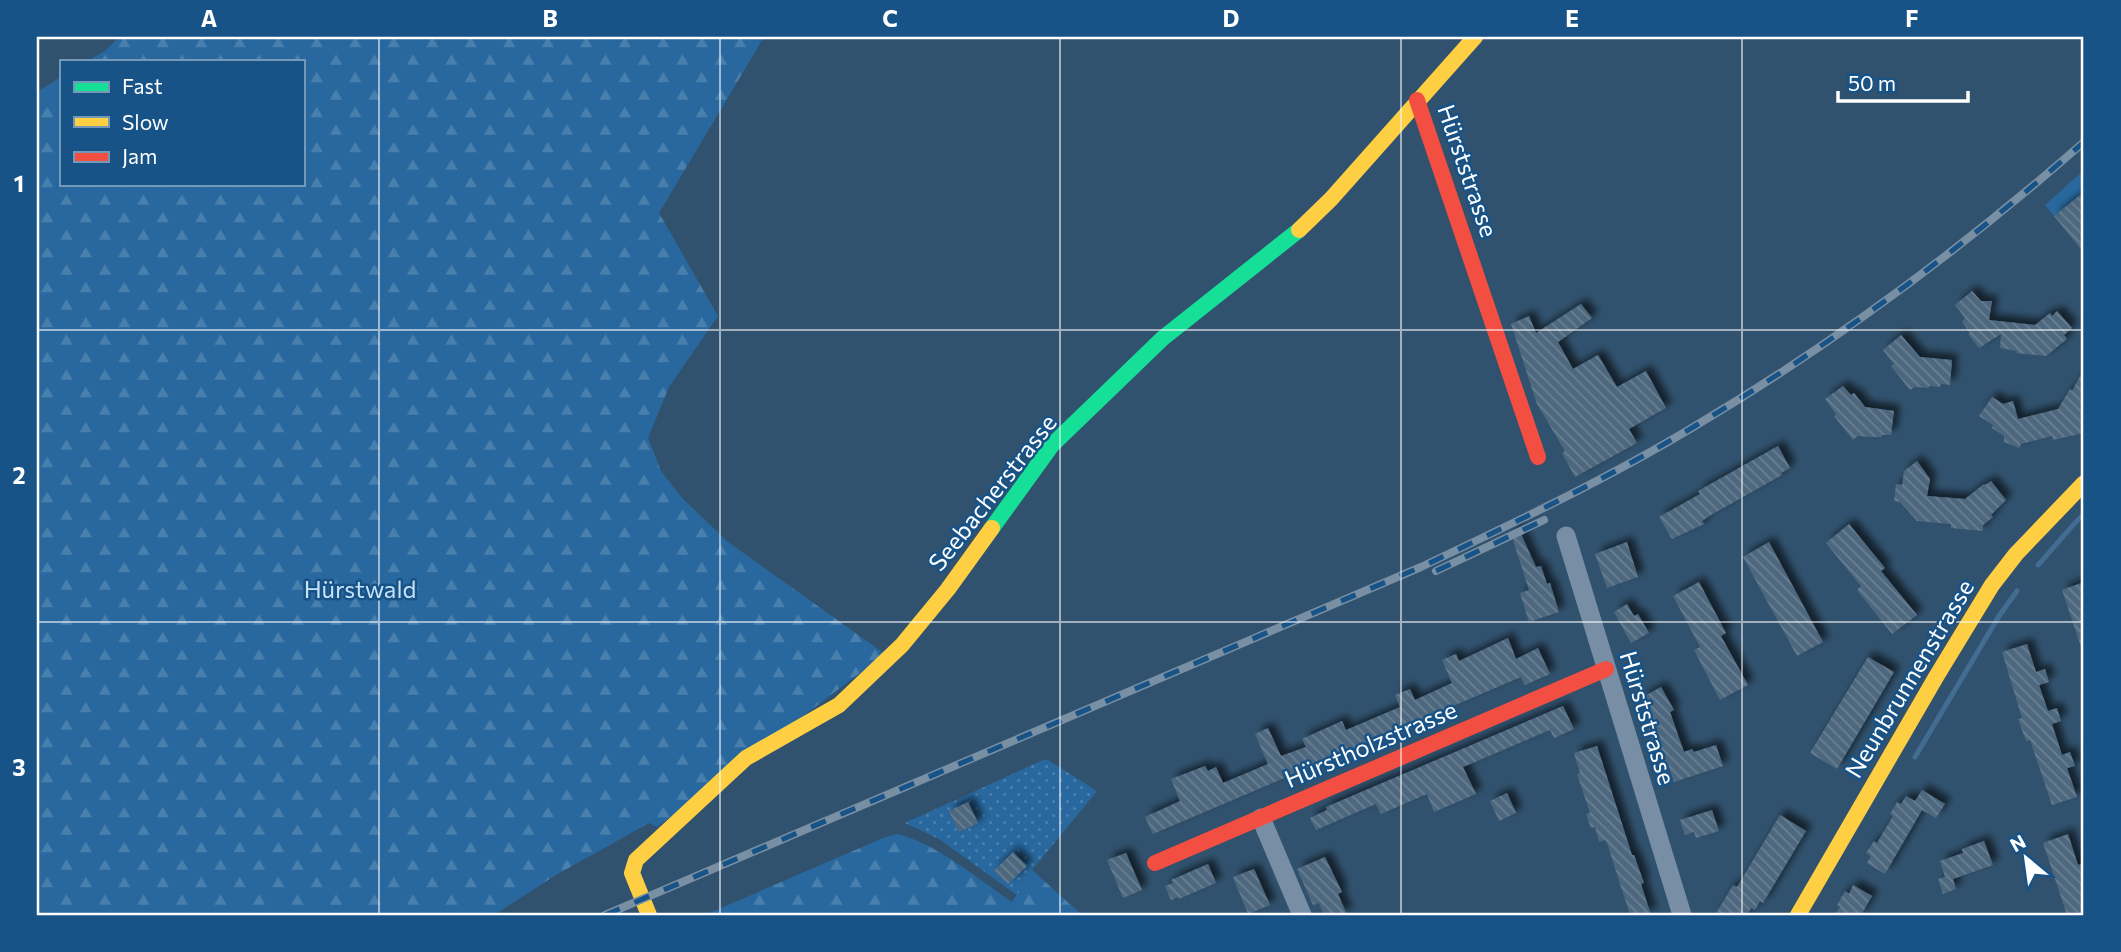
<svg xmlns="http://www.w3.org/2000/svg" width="2121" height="952" viewBox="0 0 2121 952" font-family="Commissioner,sans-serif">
	<defs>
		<pattern id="forest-firs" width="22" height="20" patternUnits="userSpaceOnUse" patternTransform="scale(1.75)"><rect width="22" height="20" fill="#28689e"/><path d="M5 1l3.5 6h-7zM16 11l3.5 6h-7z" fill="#487fad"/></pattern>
		<pattern id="garden-dots" width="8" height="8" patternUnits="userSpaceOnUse" patternTransform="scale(1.75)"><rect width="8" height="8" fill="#28689e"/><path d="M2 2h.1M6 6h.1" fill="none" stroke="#487fad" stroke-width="1.8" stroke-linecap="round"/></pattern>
		<pattern id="building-back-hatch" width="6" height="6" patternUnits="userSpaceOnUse" patternTransform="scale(1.75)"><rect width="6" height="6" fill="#4e687e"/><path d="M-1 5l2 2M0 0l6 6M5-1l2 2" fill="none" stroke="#697f91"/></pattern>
		<filter id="shadow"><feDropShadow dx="6" dy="-6" stdDeviation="3.5" flood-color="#0009"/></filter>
	</defs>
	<rect width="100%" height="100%" fill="#31526e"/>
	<path fill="#28689e" d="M2084 170V192L2054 216 2045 205Z"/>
	<g fill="url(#forest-firs)">
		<path d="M119 37H764L659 213 718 316 669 387 648 438 661 471 683 499 728 542 885 654 657 827 649 823 556 875 494 915H37V92L61 77V184H303V61H87L105 51Z"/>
		<path d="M897 834C936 843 979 880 1012 902L1032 870 1082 915H705L883 838Z"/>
	</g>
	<path fill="url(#garden-dots)" d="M1043 760H1048L1097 791 1032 870 1017 895 939 839 905 823Z"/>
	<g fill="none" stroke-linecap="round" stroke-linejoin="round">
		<g stroke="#426c92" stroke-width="5">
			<path d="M2038 565C2054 548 2067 530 2084 514"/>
			<path d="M1915 757 1999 616 2017 591"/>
		</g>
	</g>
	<g fill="url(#building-back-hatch)" filter="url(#shadow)">
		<path d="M2084 192V253L2054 216Z"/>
		<path d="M1972 291 1981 301H1992L1989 320 2035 325 2050 313 2052 316 2057 311 2072 328 2064 335 2067 339 2046 356 2016 353 2017 351 2000 348 2001 334 1979 348 1968 334 1970 333 1962 322 1965 318 1955 305Z"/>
		<path d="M1581 304 1592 318 1558 342 1573 369 1598 355 1617 387 1646 371 1666 408 1629 429 1637 443 1575 477 1562 453 1565 451 1537 404 1511 324 1529 316 1536 333Z"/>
		<path d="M1901 335 1920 357 1952 360 1950 385 1941 384 1940 387 1929 386V388L1915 387 1910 390 1891 366 1894 364 1883 350Z"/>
		<path d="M2084 369V433L2053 440 2052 436 2021 444 2019 448 2004 442V436L1992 428 1993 425 1979 416 1992 397 2003 404 2013 401 2018 419 2058 409 2070 389 2072 391Z"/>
		<path d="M1843 386 1851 395 1854 393 1865 407 1894 411 1891 435H1882V437H1871L1858 436 1853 440 1834 416 1836 414 1825 399Z"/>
		<path d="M1778 446 1790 468 1781 473 1782 475 1711 515 1702 521 1704 524 1672 539 1659 517 1700 494 1698 491Z"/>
		<path d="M1917 461 1930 479 1927 496 1965 499 1984 484 1985 485 1991 481 2006 500 1991 515 1993 517 1983 525V531L1951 528V524L1917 521 1900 502 1894 501 1896 484 1902 485 1904 471Z"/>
		<path d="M1849 524 1885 568 1881 571 1917 615 1892 634 1857 590 1861 586 1826 543Z"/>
		<path d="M1519 530 1536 567 1541 566 1547 584 1550 583 1559 612 1529 622 1520 593 1529 590 1511 534Z"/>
		<path d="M1627 542 1638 577 1607 588 1595 554Z"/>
		<path d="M1769 542 1823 642 1797 656 1743 557Z"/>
		<path d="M1699 582 1726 633 1721 636 1748 685 1720 700 1694 650 1700 647 1673 596Z"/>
		<path d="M2084 582V649L2082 650 2062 590Z"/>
		<path d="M1627 604 1634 616 1638 614 1649 633 1631 643 1614 612Z"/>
		<path d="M1508 638 1516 659 1538 648 1550 674 1525 685 1521 677 1153 834 1145 817 1180 801 1171 779 1205 766 1208 771 1216 767 1223 783 1268 764 1255 734 1268 728 1281 756 1306 747 1302 739 1342 721 1346 730 1400 707 1395 695 1410 689 1415 700 1452 683 1442 660 1456 654 1459 661Z"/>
		<path d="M2027 644 2036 672 2045 669 2049 682 2039 685 2048 711 2057 708 2061 721 2052 724 2062 755 2070 752 2075 766 2067 768 2077 797 2052 805 2030 740 2026 741 2018 719 2022 718 2002 652Z"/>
		<path d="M1868 657 1894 672 1837 769 1810 753Z"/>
		<path d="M1661 687 1674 710 1670 712 1684 752 1692 749 1694 752 1716 745 1723 766 1674 782 1668 764 1659 760 1647 723 1653 719 1641 698Z"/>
		<path d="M1563 706 1574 729 1554 738 1550 730 1463 767 1476 794 1434 812 1427 794 1381 814 1376 804 1316 830 1310 818 1327 810 1326 807Z"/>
		<path d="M1597 746 1632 855H1634L1644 883 1641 884 1651 915H1630L1607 843 1605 840 1599 842 1595 827 1591 828 1586 814 1590 813 1577 774 1580 773 1574 753Z"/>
		<path d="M1922 790 1945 804 1936 818 1922 810 1885 874 1867 863 1871 856 1866 853 1874 841 1877 843 1893 816 1890 814 1897 802 1901 804 1906 796 1915 801Z"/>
		<path d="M1507 793 1516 813 1499 821 1490 801Z"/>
		<path d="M968 802 978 823 959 832 949 811Z"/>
		<path d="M1712 810 1719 831 1696 838 1694 832 1685 835 1680 820Z"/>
		<path d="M1780 815 1806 831 1763 903 1760 901 1755 910 1751 908 1747 915H1715L1733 885 1737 887Z"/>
		<path d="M2068 834 2078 865 2084 863V915H2067L2043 843Z"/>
		<path d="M1984 841 1993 865 1953 879 1956 889 1943 894 1938 879 1945 877 1940 861 1963 853 1962 849Z"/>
		<path d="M1013 852 1027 866 1008 884 994 871Z"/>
		<path d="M1126 853 1142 890 1123 898 1107 860Z"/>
		<path d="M1325 857 1342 892 1338 894 1347 915H1324L1319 903 1313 905 1297 869Z"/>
		<path d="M1208 864 1216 883 1179 899 1178 897 1171 900 1165 886 1173 883 1171 880Z"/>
		<path d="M1254 869 1270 905 1248 914 1233 877Z"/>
		<path d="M1853 885 1872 896 1861 915H1835L1840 907 1837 905 1845 891 1849 894Z"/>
	</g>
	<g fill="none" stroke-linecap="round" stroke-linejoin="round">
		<g stroke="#788ea4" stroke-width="19">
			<path d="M1566 536 1682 915"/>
			<path d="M1261 818 1302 915"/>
		</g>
		<path stroke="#16e098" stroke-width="16" d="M992 528 1052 445 1163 338 1299 230"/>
		<g stroke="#ffcf43" stroke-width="16">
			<path d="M1299 230 1331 199 1475 37"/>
			<path d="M649 915 632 873 636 860 746 758 839 705 902 645 948 589 992 528"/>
			<path d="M1798 915 1936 677 1992 585 2016 554 2084 483"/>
		</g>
		<g stroke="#f24e42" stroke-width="16">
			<path d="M1417 100 1538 457"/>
			<path d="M1155 863 1606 669"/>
		</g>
		<g stroke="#798fa3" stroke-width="8">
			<g id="rail">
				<path d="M1436 571 1544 520"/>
				<path d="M605 915 1421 567C1514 523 1607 479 1695 426 1833 344 1963 248 2084 142"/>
			</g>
		</g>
		<use href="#rail" stroke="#185387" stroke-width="5" stroke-dasharray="16" stroke-linecap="butt"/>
	</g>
	<path fill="none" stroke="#fff" stroke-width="2" stroke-opacity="0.55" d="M379 37V915M720 37V915M1060 37V915M1401 37V915M1742 37V915M37 330H2084M37 622H2084"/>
	<g text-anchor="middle" stroke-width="5" stroke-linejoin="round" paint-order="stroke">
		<g font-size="24" fill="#fff" stroke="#185387">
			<text transform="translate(1467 171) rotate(71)" y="8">Hürststrasse</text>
			<text transform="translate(993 493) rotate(-52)" y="8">Seebacherstrasse</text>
			<text transform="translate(1910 679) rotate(-59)" y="8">Neunbrunnenstrasse</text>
			<text transform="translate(1647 718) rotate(73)" y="8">Hürststrasse</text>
			<text transform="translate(1371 745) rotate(-23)" y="8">Hürstholzstrasse</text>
		</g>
		<g font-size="24" fill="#c4e2fa" stroke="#185387">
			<text x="360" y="598">Hürstwald</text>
		</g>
	</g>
	<rect width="2121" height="952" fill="none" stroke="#185387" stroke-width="77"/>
	<rect x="60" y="60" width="245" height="126" fill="#185387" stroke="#7498b7" stroke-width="2"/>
	<rect x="74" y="82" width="35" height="10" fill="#16e098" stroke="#7498b7" stroke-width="2"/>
	<text x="122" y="94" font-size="21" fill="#ffffff">Fast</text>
	<rect x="74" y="117" width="35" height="10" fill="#ffcf43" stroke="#7498b7" stroke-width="2"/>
	<text x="122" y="130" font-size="21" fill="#ffffff">Slow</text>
	<rect x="74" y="152" width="35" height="10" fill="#f24e42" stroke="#7498b7" stroke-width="2"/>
	<text x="122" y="164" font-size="21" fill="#ffffff">Jam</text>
	<g transform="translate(2026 858) rotate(331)" stroke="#185387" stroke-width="5" paint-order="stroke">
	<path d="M0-5L12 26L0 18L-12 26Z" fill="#ffffff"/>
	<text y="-10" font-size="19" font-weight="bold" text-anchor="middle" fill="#ffffff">N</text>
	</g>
	<path d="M1838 91v10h130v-10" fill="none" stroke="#ffffff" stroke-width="3.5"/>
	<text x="1848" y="91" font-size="21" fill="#ffffff" stroke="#185387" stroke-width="5" paint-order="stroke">50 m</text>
	<rect x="38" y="38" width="2044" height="876" fill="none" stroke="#fff" stroke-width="2.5"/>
	<g font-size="23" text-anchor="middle" font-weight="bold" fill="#fff">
		<text x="209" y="27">A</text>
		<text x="550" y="27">B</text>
		<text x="890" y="27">C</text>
		<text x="1231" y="27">D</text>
		<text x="1572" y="27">E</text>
		<text x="1912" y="27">F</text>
		<text x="19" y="192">1</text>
		<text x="19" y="484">2</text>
		<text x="19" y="776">3</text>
	</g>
</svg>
